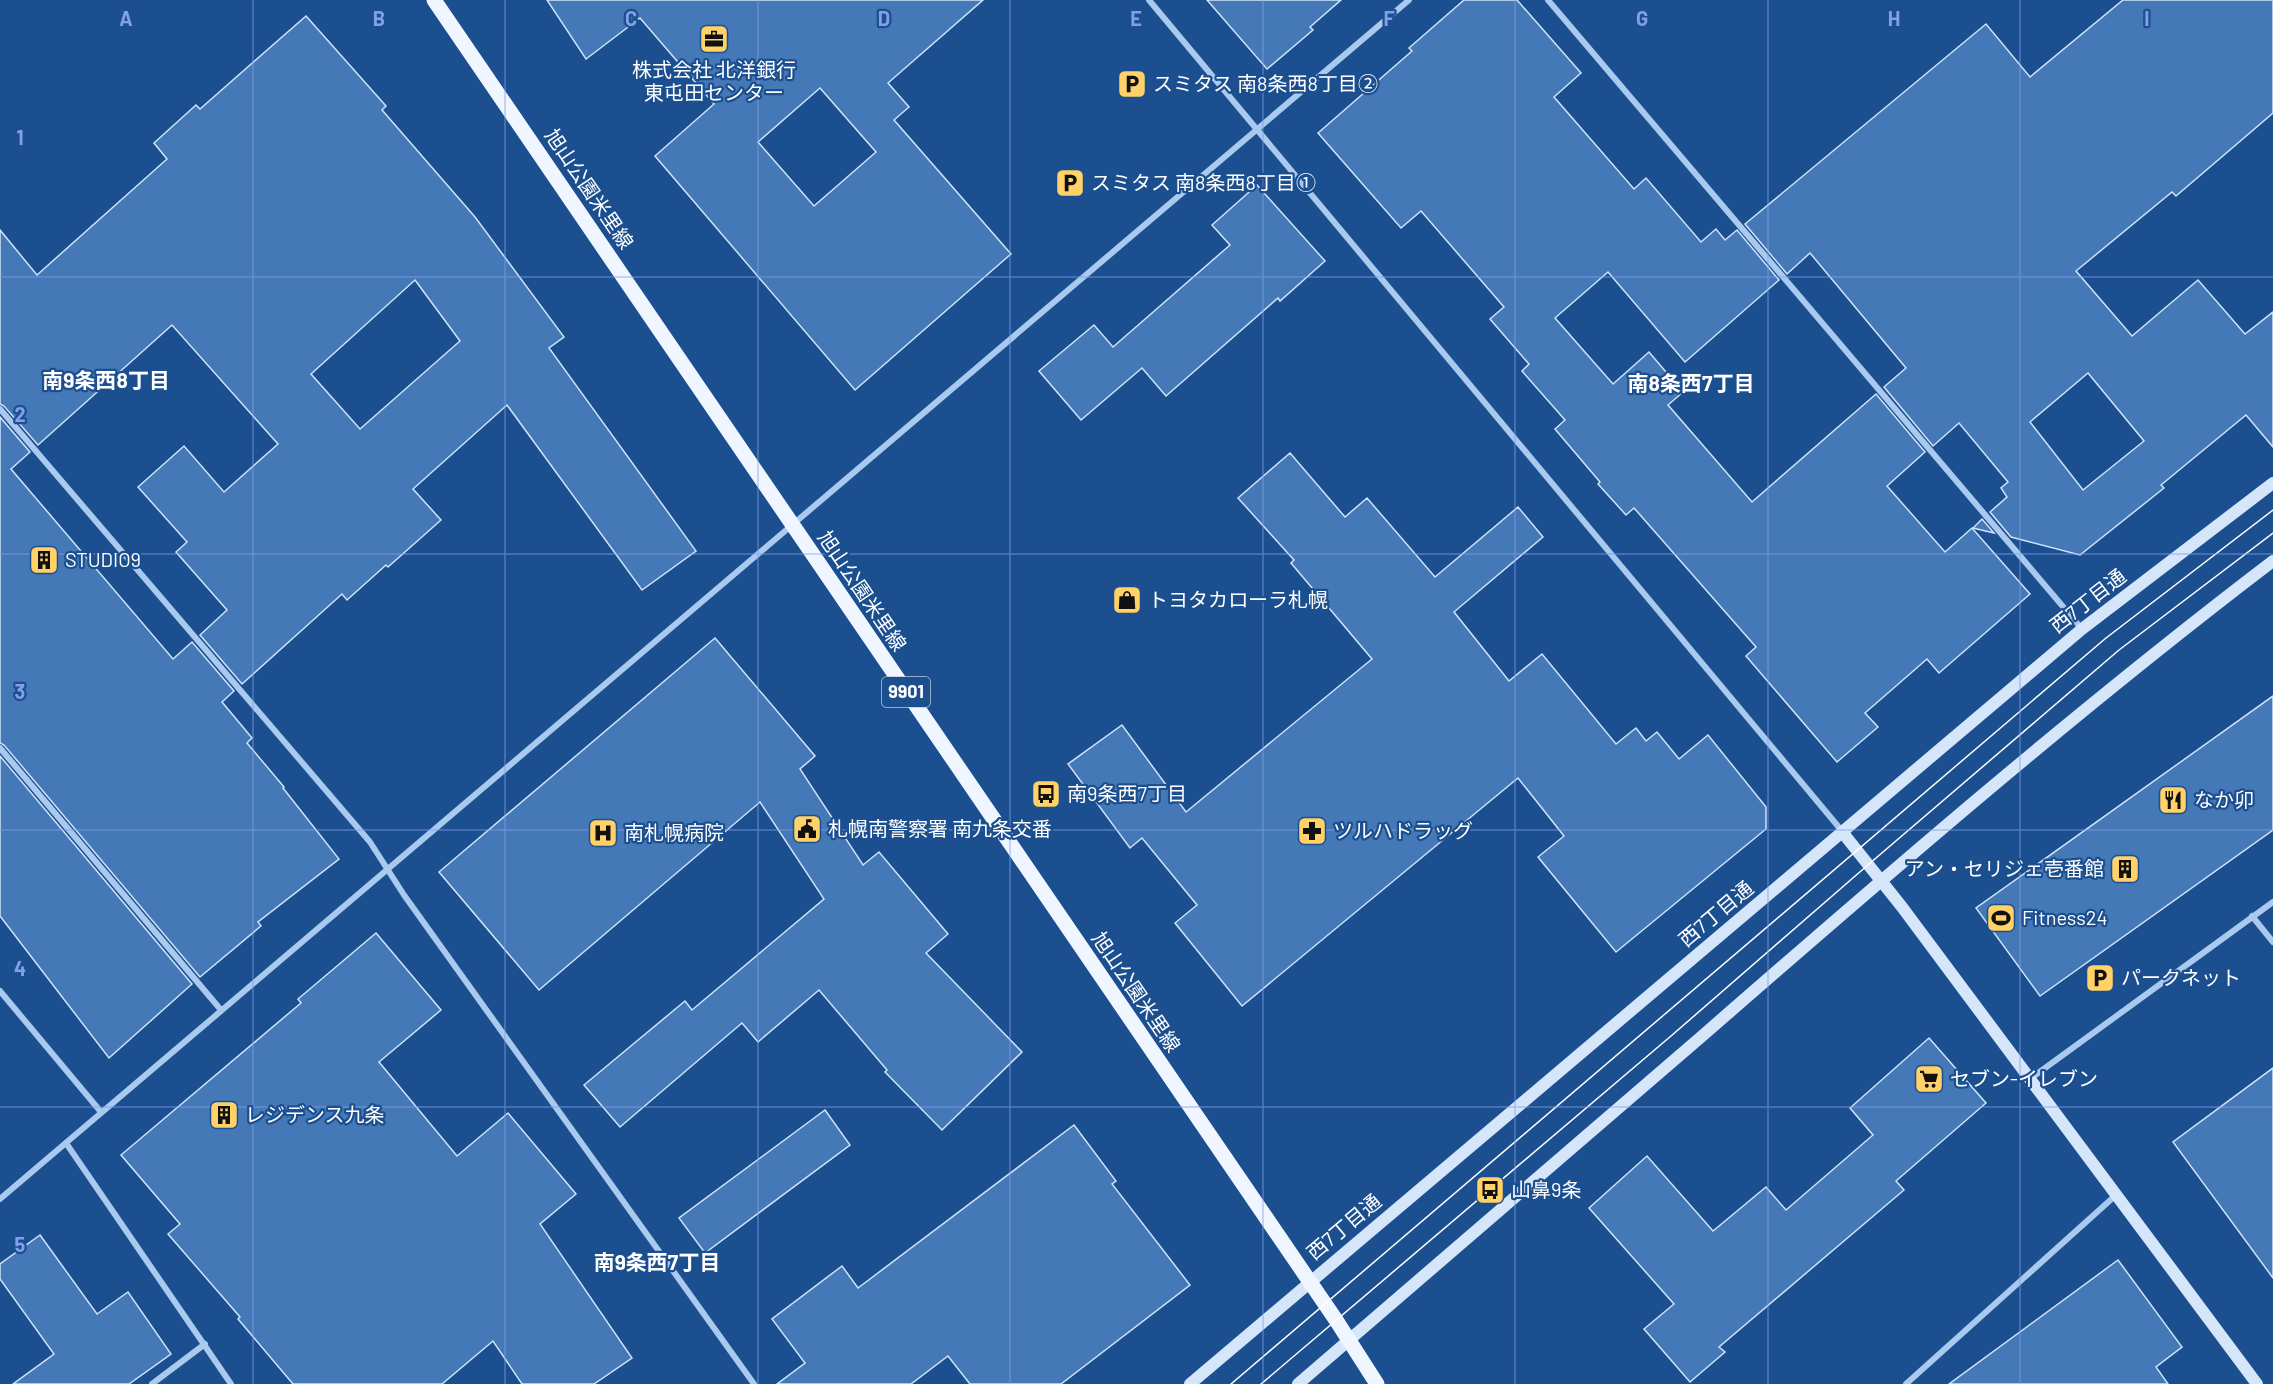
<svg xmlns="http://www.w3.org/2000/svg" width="2273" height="1384" viewBox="0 0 2273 1384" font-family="Barlow,'Noto Sans JP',sans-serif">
	<rect width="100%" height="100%" fill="#1b4f8f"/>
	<g fill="#4478b7" stroke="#cfe3fa" stroke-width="1.5" fill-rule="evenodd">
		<path d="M547 0H983L888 83 909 107 894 120 1011 254 855 390 655 156 714 104 640 18 586 59ZM820 88 876 152 814 206 758 142Z"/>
		<path d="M1207 0H1341L1310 27 1313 30 1267 69Z"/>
		<path d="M1464 0H1517L1581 73 1554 97 1634 189 1646 178 1701 242 1716 229 1725 240 1737 230 1779 280 1685 362 1608 272 1555 318 1613 384 1649 352 1683 392 1668 405 1752 502 1876 394 1925 452 1887 486 1945 552 1972 528 2030 594 1939 673 1927 659 1865 713 1878 727 1837 762 1746 656 1756 647 1634 508 1626 515 1598 484 1600 482 1555 429 1565 420 1522 371 1529 364 1490 319 1504 307 1421 211 1401 228 1318 133 1412 51 1409 48Z"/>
		<path d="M2123 0H2273V113L2176 196 2172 192 2076 271 2132 336 2198 280 2245 334 2273 312V447L2246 415 2161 485 2164 488 2080 555 2011 537 1990 512 2007 497 2001 488 2008 482 1959 423 1933 446 1884 387 1906 368 1810 253 1787 274 1745 224 1986 24 2030 77ZM2088 373 2144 441 2083 490 2030 422Z"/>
		<path d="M306 16 386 106 382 110 475 217 564 337 549 348 696 551 642 590 507 405 413 489 441 520 388 567 386 565 347 600 342 594 242 684 200 635 227 610 176 552 187 542 138 487 184 446 224 492 278 444 172 325 38 445 4 406 0 404V230L37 275 167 159 154 143 196 105 200 109ZM415 280 460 341 360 429 311 374Z"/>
		<path d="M1257 185 1325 261 1280 301 1278 298 1166 396 1142 368 1081 420 1039 371 1094 325 1113 347 1230 245 1212 225Z"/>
		<path d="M0 417 30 452 11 469 173 659 192 642 234 691 222 702 252 738 247 743 284 787 283 788 339 859 258 922 261 926 200 977 4 745 0 743Z"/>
		<path d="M1290 453 1345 517 1367 498 1435 577 1518 507 1543 537 1454 612 1509 681 1542 654 1616 744 1636 728 1646 741 1657 732 1679 759 1708 735 1766 807V829L1616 952 1538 857 1564 836 1518 778 1242 1006 1175 923 1197 905 1142 838 1130 848 1068 764 1122 725 1186 812 1372 659 1291 563 1294 560 1238 498Z"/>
		<path d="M1982 519 1994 533 1973 528Z"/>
		<path d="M715 638 815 756 800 769 863 865 879 852 948 934 926 953 1022 1052 942 1130 885 1072 887 1070 819 990 758 1042 742 1023 620 1127 584 1085 685 1001 692 1010 824 899 760 802 539 990 439 872Z"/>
		<path d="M2273 696V830L2040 996 1976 908Z"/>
		<path d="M0 756 192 984 109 1058 0 916Z"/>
		<path d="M376 933 441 1010 379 1062 457 1156 508 1113 576 1194 540 1224 632 1358 594 1384H522L493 1341 442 1384H293L238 1319 240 1317 168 1234 180 1224 121 1155 301 1003 298 999Z"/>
		<path d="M1929 1038 1986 1103 1896 1181 1904 1190 1719 1347 1725 1352 1690 1382 1644 1329 1674 1304 1589 1208 1647 1156 1713 1231 1766 1187 1786 1210 1873 1135 1850 1108Z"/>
		<path d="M2273 1068V1278L2173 1142Z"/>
		<path d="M825 1110 850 1145 705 1253 679 1218Z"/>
		<path d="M1074 1125 1116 1181 1112 1184 1190 1285 1061 1384H970L948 1356 911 1384H777L805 1363 772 1319 842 1266 858 1288Z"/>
		<path d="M40 1235 97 1314 128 1292 171 1354 129 1384H13L54 1354 0 1279V1264Z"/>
		<path d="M2118 1260 2182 1347 2156 1367 2168 1384H1949Z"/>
	</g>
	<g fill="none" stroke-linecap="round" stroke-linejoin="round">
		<g stroke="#a9c9ee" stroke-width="6">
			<path d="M1149 0 1842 831"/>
			<path d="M1548 0 2082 629"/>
			<path d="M0 409 370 842 404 895 754 1384"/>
			<path d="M0 748 221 1010"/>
			<path d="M2252 916 2273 942"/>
			<path d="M0 991 101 1112"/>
			<path d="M2030 1079 2273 902"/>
			<path d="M66 1143 231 1384"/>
			<path d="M0 1199 1409 0"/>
			<path d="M152 1384 205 1344"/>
			<path d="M1906 1384 2116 1195"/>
		</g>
		<g stroke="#d6e6fa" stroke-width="12">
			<path d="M1843 833 1902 907 2257 1384"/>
			<path d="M1190 1384 2082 629 2273 483"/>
			<path d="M1298 1384C1432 1268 1567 1153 1701 1037 1888 874 2076 711 2273 561"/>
		</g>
		<path stroke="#f0f6ff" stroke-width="15" d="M434 0 1336 1320 1377 1384"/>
		<g stroke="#fff" stroke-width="1.5">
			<path d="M1231 1384 2106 638 2273 510"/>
			<path d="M1261 1384 1671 1036 1869 864 2119 650 2273 533"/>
		</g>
	</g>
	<path fill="none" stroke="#839eea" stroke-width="1.5" stroke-opacity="0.55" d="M253 0V1384M505 0V1384M758 0V1384M1010 0V1384M1263 0V1384M1515 0V1384M1768 0V1384M2020 0V1384M0 277H2273M0 554H2273M0 830H2273M0 1107H2273"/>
	<defs>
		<g id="office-square" transform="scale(1.5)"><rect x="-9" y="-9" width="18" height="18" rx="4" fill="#ffd166" stroke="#1b4f8f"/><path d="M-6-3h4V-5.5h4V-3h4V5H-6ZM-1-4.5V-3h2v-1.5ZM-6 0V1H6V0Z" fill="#111"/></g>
		<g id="parking-square" transform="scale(1.5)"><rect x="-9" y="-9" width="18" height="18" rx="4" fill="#ffd166" stroke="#1b4f8f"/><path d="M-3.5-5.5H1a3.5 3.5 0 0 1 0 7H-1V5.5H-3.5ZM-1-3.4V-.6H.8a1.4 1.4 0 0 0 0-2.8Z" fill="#111"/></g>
		<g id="building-square" transform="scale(1.5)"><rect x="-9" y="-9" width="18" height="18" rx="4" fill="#ffd166" stroke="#1b4f8f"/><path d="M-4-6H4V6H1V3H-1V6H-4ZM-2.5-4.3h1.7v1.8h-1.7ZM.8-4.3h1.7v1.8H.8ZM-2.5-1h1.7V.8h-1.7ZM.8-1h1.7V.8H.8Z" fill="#111"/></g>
		<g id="shop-square" transform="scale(1.5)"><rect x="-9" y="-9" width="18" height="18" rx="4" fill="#ffd166" stroke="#1b4f8f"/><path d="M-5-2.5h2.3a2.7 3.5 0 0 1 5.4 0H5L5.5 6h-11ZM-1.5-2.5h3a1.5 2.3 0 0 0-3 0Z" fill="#111"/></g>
		<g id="bus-square" transform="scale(1.5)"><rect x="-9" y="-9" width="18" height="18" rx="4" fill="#ffd166" stroke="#1b4f8f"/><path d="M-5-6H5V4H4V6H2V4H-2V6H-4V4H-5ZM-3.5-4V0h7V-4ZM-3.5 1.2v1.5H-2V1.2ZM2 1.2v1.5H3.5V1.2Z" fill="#111"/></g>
		<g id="restaurant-square" transform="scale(1.5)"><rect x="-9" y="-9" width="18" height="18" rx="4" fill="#ffd166" stroke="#1b4f8f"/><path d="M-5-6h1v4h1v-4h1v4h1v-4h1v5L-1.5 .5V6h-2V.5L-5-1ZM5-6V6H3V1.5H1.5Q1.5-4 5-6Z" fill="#111"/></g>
		<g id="civic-square" transform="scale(1.5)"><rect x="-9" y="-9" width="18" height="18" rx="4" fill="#ffd166" stroke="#1b4f8f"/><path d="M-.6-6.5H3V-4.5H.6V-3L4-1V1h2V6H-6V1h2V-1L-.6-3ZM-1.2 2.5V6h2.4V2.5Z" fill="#111"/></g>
		<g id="pharmacy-square" transform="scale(1.5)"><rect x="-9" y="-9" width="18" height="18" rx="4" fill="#ffd166" stroke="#1b4f8f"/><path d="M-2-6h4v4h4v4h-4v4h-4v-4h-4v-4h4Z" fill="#111"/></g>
		<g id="hospital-square" transform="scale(1.5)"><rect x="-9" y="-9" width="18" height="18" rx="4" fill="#ffd166" stroke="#1b4f8f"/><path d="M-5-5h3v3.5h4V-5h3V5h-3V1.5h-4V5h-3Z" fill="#111"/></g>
		<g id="stadium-square" transform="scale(1.5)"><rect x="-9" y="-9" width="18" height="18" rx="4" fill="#ffd166" stroke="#1b4f8f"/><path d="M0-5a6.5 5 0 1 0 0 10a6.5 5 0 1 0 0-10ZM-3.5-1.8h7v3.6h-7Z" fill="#111"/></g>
		<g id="supermarket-square" transform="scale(1.5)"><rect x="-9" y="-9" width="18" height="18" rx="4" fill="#ffd166" stroke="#1b4f8f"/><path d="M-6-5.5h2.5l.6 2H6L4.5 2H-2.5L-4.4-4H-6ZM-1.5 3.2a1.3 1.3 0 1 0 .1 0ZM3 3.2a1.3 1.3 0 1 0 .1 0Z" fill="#111"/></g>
	</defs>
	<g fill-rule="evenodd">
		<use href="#office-square" x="714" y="39"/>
		<use href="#parking-square" x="1132" y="84"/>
		<use href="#parking-square" x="1070" y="183"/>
		<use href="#building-square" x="44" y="560"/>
		<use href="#shop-square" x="1127" y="600"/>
		<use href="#bus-square" x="1046" y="794"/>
		<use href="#restaurant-square" x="2173" y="800"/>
		<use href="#civic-square" x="807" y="829"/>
		<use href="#pharmacy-square" x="1312" y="831"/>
		<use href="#hospital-square" x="603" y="833"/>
		<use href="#building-square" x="2125" y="869"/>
		<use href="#stadium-square" x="2001" y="918"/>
		<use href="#parking-square" x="2100" y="978"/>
		<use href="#supermarket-square" x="1929" y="1079"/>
		<use href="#building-square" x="224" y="1115"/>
		<use href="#bus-square" x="1490" y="1190"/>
	</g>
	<g text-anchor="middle" stroke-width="4.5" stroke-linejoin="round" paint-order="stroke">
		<rect fill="#1b4f8f" stroke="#bbcadd" stroke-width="1.5" x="882" y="677" width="48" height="30" rx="4.5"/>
		<g font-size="18" font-weight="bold" fill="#fff">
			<text x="906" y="698">9901</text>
		</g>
		<g font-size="20" fill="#fff" stroke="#1b4f8f" text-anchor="start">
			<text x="714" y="77" text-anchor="middle">株式会社 北洋銀行<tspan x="714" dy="23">東屯田センター</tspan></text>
			<text x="1153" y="91">スミタス 南8条西8丁目②</text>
			<text x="1091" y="190">スミタス 南8条西8丁目①</text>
			<text x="65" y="567">STUDIO9</text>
			<text x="1148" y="607">トヨタカローラ札幌</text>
			<text x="1067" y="801">南9条西7丁目</text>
			<text x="2194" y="807">なか卯</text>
			<text x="828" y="836">札幌南警察署 南九条交番</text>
			<text x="1333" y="838">ツルハドラッグ</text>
			<text x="624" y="840">南札幌病院</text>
			<text x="2104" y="876" text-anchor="end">アン・セリジェ壱番館</text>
			<text x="2022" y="925">Fitness24</text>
			<text x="2121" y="985">パークネット</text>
			<text x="1950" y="1086">セブン-イレブン</text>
			<text x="245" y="1122">レジデンス九条</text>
			<text x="1511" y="1197">山鼻9条</text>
		</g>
		<g font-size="20" fill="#fff" stroke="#1b4f8f">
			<text transform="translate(589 189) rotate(56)" y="7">旭山公園米里線</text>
			<text transform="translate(862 591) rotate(56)" y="7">旭山公園米里線</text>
			<text transform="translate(2088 601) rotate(-38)" y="7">西7丁目通</text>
			<text transform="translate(1716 914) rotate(-40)" y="7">西7丁目通</text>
			<text transform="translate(1136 992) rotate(56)" y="7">旭山公園米里線</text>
			<text transform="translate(1344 1227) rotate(-40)" y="7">西7丁目通</text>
		</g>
		<g font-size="21" font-weight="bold" fill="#fff" stroke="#1b4f8f">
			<text x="106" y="388">南9条西8丁目</text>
			<text x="1691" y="391">南8条西7丁目</text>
			<text x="657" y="1270">南9条西7丁目</text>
		</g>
	</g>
	<g font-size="20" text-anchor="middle" font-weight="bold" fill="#839eea" stroke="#1b4f8f" stroke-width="4.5" stroke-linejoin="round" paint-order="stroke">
		<text x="126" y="26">A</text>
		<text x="379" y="26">B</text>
		<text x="631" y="26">C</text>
		<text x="884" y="26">D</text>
		<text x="1136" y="26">E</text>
		<text x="1389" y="26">F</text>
		<text x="1642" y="26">G</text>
		<text x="1894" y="26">H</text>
		<text x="2147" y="26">I</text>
		<text x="20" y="145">1</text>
		<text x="20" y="422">2</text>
		<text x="20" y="699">3</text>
		<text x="20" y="976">4</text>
		<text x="20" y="1252">5</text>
	</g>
</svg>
